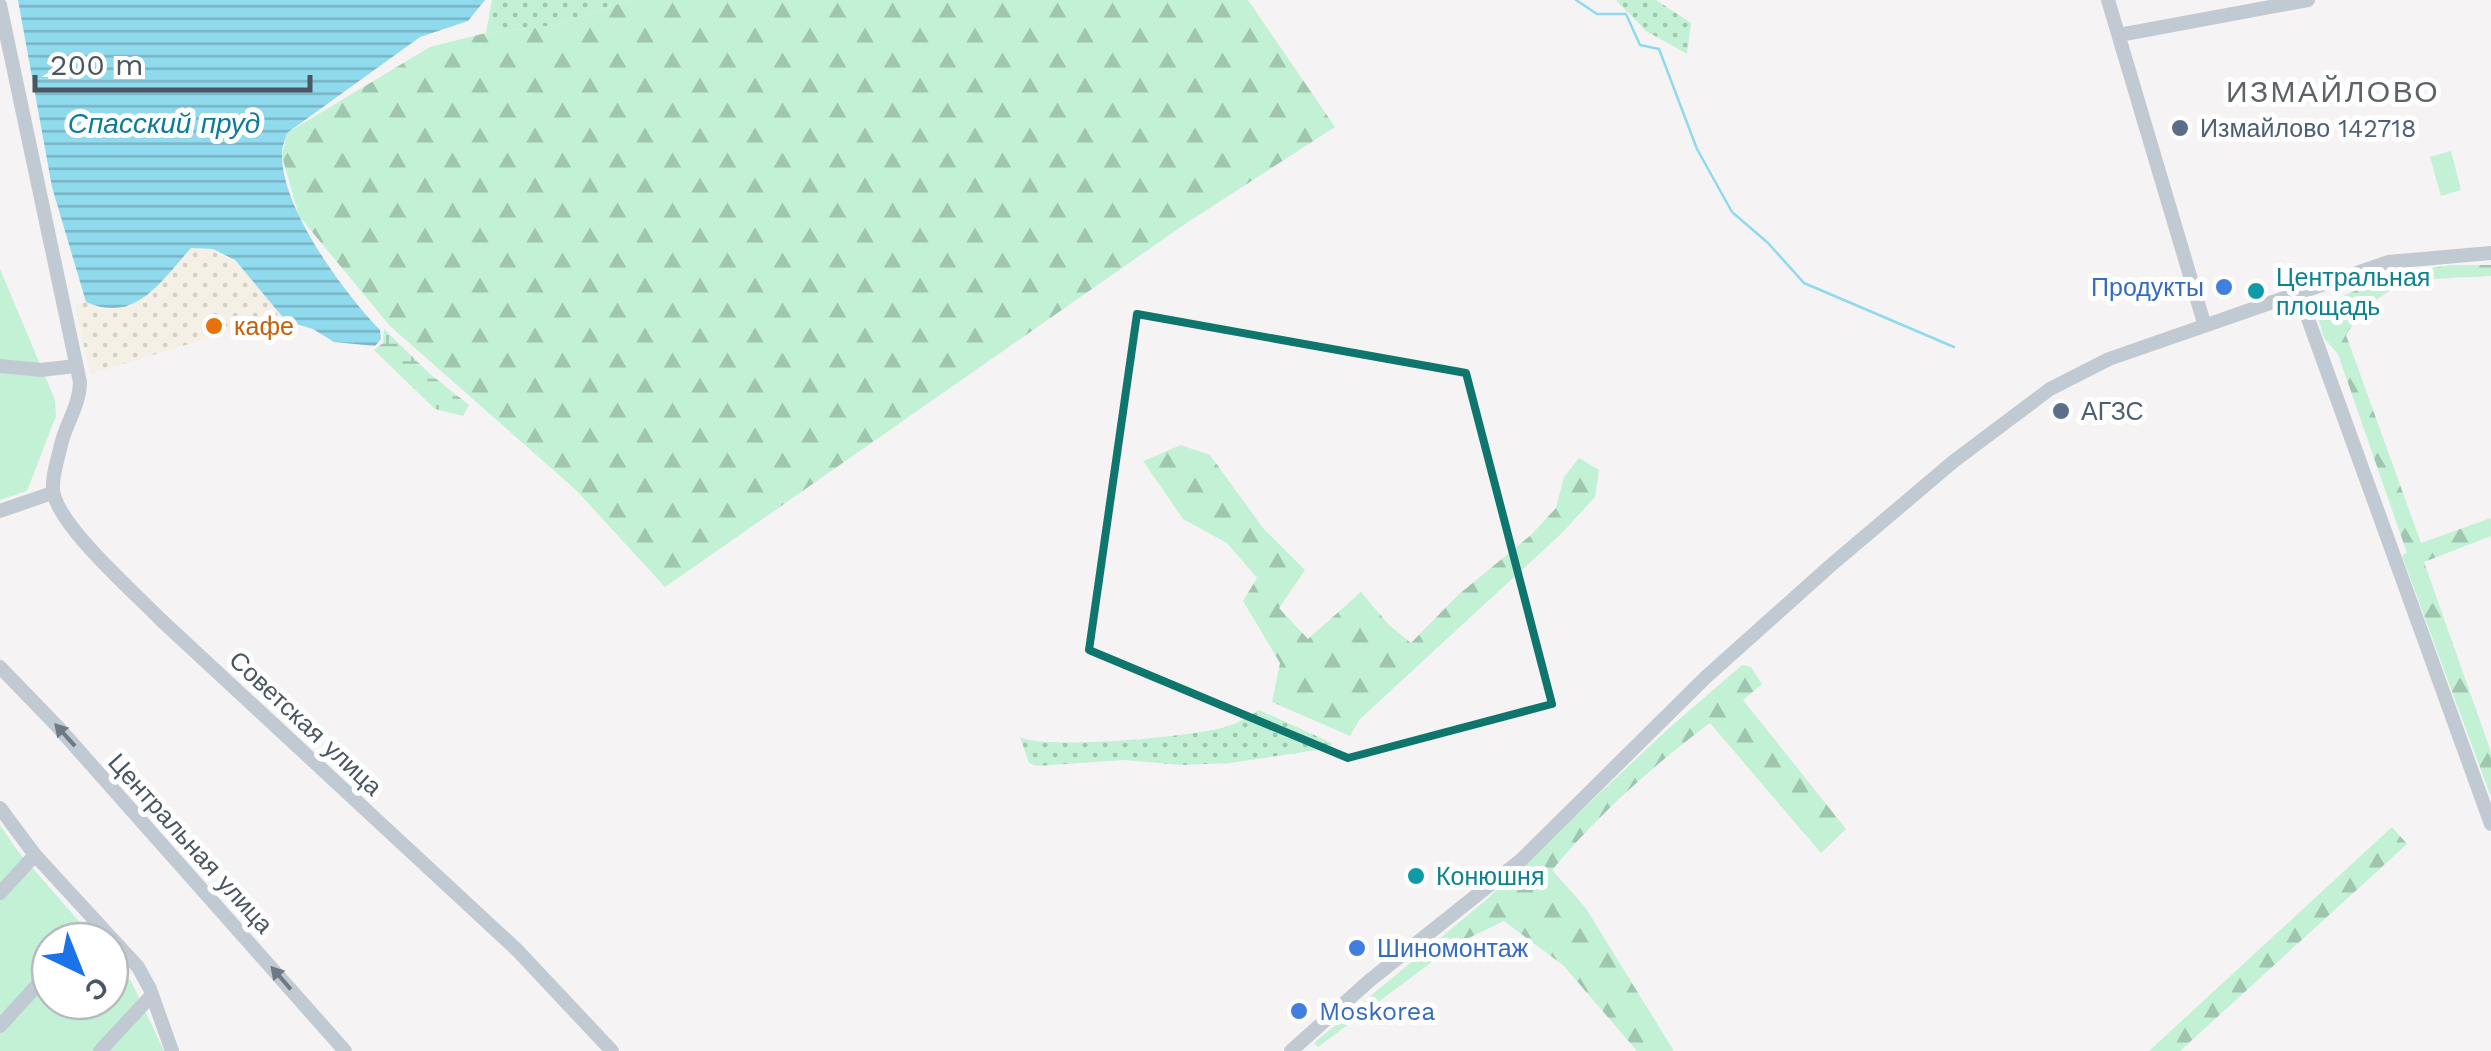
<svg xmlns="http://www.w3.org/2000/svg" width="2491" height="1051" viewBox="0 0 2491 1051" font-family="'Work Sans',sans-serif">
	<defs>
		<pattern id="grass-dots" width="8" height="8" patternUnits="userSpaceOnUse" patternTransform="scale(2.5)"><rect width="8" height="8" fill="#c3f1d5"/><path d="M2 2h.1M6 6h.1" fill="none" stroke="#a0c6b0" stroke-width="1.8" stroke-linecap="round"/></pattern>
		<pattern id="forest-firs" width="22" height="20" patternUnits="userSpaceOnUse" patternTransform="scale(2.5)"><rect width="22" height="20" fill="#c3f1d5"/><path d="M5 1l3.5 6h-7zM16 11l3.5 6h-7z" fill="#a0c6b0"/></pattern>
		<pattern id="wetland-marsh" width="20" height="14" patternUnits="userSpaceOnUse" patternTransform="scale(2.5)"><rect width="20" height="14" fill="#c3f1d5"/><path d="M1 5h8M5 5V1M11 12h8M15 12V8" fill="none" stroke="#a0c6b0"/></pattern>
		<pattern id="sand-dots" width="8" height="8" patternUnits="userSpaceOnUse" patternTransform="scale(2.5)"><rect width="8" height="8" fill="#f5f0e5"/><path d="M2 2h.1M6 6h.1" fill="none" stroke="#d4d0c7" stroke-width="1.8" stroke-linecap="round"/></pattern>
		<pattern id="water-rules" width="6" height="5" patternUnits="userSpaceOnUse" patternTransform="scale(2.5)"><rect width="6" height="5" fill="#90daee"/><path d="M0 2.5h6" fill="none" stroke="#78b4c4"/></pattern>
	</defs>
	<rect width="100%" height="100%" fill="#f5f3f3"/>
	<g fill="url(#grass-dots)">
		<path d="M492 0H631L555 25 486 33Z"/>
		<path d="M1616 0H1656L1691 23 1687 54 1646 31Z"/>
		<path d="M1259 710 1332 743 1330 748 1230 763 1182 765 1124 760 1037 766 1029 763 1020 737C1044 750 1202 737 1231 725 1241 722 1250 715 1259 710Z"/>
	</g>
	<g fill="url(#forest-firs)">
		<path d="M631 0H1248L1335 127 1185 224 665 587 576 490 390 326 299 216 282 156 287 133 430 47 486 33 555 25Z"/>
		<path d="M2451 265H2491V276C2425 280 2386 273 2346 335L2421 543 2491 518V536L2424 562 2491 752V797L2402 556 2407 553 2338 354 2324 338 2315 308 2394 274Z"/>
		<path d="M1181 445 1210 455 1263 528 1305 570 1279 608 1308 639 1361 592 1388 624 1411 643 1458 595 1531 535 1556 508 1564 477 1579 458 1599 470 1595 497 1563 532 1360 719 1350 736 1272 702 1280 663 1243 601 1257 578 1227 543 1183 519 1143 461Z"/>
		<path d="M1742 665 1751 667 1762 684 1743 700 1846 829 1821 853 1710 723C1651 767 1599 814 1552 870L1585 907 1674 1051H1637L1563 965 1504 921 1456 944 1318 1047 1314 1043 1486 900 1668 729Z"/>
		<path d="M2392 827 2407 844 2180 1051H2149Z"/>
	</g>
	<path fill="url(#wetland-marsh)" d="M384 329 430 374 469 405 463 416 435 409 374 350 383 343Z"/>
	<path fill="url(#sand-dots)" d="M191 247C238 250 254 283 282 316L90 374 75 305 86 302 105 311 150 293Z"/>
	<g fill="#c3f1d5">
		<path d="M2451 151 2461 190 2441 196 2430 157Z"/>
		<path d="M0 269 55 400 56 416 27 491 0 500Z"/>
		<path d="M0 825 16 849 96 941H50V1001H110V957L131 981 164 1051H0Z"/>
	</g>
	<path fill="url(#water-rules)" d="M18 0H485L468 21 420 37 287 133C285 140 281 149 282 156 282 209 344 293 380 330L381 339 375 346 334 342 313 329 286 321 235 260 213 249 191 248C160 282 136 324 86 302L52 187Z"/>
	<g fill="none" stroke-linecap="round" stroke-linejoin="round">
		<path stroke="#90daee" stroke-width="2.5" d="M1576 0 1597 14H1626L1640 45 1659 49 1697 149 1732 212 1768 243 1804 283 1954 347"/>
		<g stroke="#c1cad2" stroke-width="14">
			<path d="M2108 0 2204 323"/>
			<path d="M0 5 80 382C80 406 64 426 60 449 57 462 50 483 54 495 63 530 134 592 160 619L517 950 612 1051"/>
			<path d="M2119 35 2308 0"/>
			<path d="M2298 291 2491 824"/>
			<path d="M0 366 41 370 76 366"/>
			<path d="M0 511 52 493"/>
			<path d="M0 667 57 726 345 1051"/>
			<path d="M0 808 35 855 138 967 150 989 172 1051"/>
			<path d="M0 893 35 855"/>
			<path d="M77 941 96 921"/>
			<path d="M0 1026 50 971"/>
			<path d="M100 1051 151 996"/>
			<path d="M1291 1051 1369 981 1521 860 1706 677 1830 566 1954 461 2050 389 2109 359 2388 262 2491 253"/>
		</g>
	</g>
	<defs><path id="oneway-solid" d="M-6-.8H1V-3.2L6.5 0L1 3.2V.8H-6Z" transform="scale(2.5)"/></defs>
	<g fill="#6e7983">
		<use href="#oneway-solid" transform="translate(65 735) rotate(-132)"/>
		<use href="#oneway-solid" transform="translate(281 978) rotate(-131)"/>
	</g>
	<path fill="none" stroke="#0f766e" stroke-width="8" stroke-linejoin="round" d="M1137 314 1466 373 1552 704 1348 758 1089 650Z"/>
	<g fill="#5c6f8a" stroke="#fff" stroke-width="4">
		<circle cx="2180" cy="128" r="10"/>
		<circle cx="2061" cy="411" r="10"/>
	</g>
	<g fill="#3f7fe0" stroke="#fff" stroke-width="4">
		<circle cx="2224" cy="287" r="10"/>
		<circle cx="1357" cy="948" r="10"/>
		<circle cx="1299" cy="1011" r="10"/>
	</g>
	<g fill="#0f9aa8" stroke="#fff" stroke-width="4">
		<circle cx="2256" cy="291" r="10"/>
		<circle cx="1416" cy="876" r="10"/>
	</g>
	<circle fill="#e8710a" stroke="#fff" stroke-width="4" cx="214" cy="326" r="10"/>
	<g text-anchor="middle" stroke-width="10" stroke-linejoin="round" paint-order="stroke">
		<g font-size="25" fill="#4e5e75" stroke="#fff" text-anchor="start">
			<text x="2200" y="137">Измайлово 142718</text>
			<text x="2081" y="420">АГЗС</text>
		</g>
		<g font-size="25" fill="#0d838f" stroke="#fff" text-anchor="start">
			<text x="2276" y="286">Центральная<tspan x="2276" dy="29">площадь</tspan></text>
			<text x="1436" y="885">Конюшня</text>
		</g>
		<g font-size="25" fill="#366cbe" stroke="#fff" text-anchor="start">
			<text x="2204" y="296" text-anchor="end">Продукты</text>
			<text x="1377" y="957">Шиномонтаж</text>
			<text x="1319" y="1020">Moskorea</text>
		</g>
		<g font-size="25" fill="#c56008" stroke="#fff" text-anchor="start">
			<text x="234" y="335">кафе</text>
		</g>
		<g font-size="25" fill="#4a5661" stroke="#fff">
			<text transform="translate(306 723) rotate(43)" y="9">Советская улица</text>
			<text transform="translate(191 843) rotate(48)" y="9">Центральная улица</text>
		</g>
		<g font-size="28" font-style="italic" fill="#0c7c9b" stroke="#fff">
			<text x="164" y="133">Спасский пруд</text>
		</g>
		<g font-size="30" letter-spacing="2.5" fill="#5f6368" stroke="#fff">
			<text x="2333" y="102">ИЗМАЙЛОВО</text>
		</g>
	</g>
	<g transform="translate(80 971) rotate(137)"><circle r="48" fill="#ffffff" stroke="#b7bbc0" stroke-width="2.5"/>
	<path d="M0-8L18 38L0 25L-18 38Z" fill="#1a73e8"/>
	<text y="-15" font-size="28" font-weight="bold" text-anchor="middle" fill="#4a5661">С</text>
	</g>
	<path d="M35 75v15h275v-15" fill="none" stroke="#4a5661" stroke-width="5"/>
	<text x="50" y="75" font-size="30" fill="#4a5661" stroke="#ffffff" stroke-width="8" paint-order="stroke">200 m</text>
</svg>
